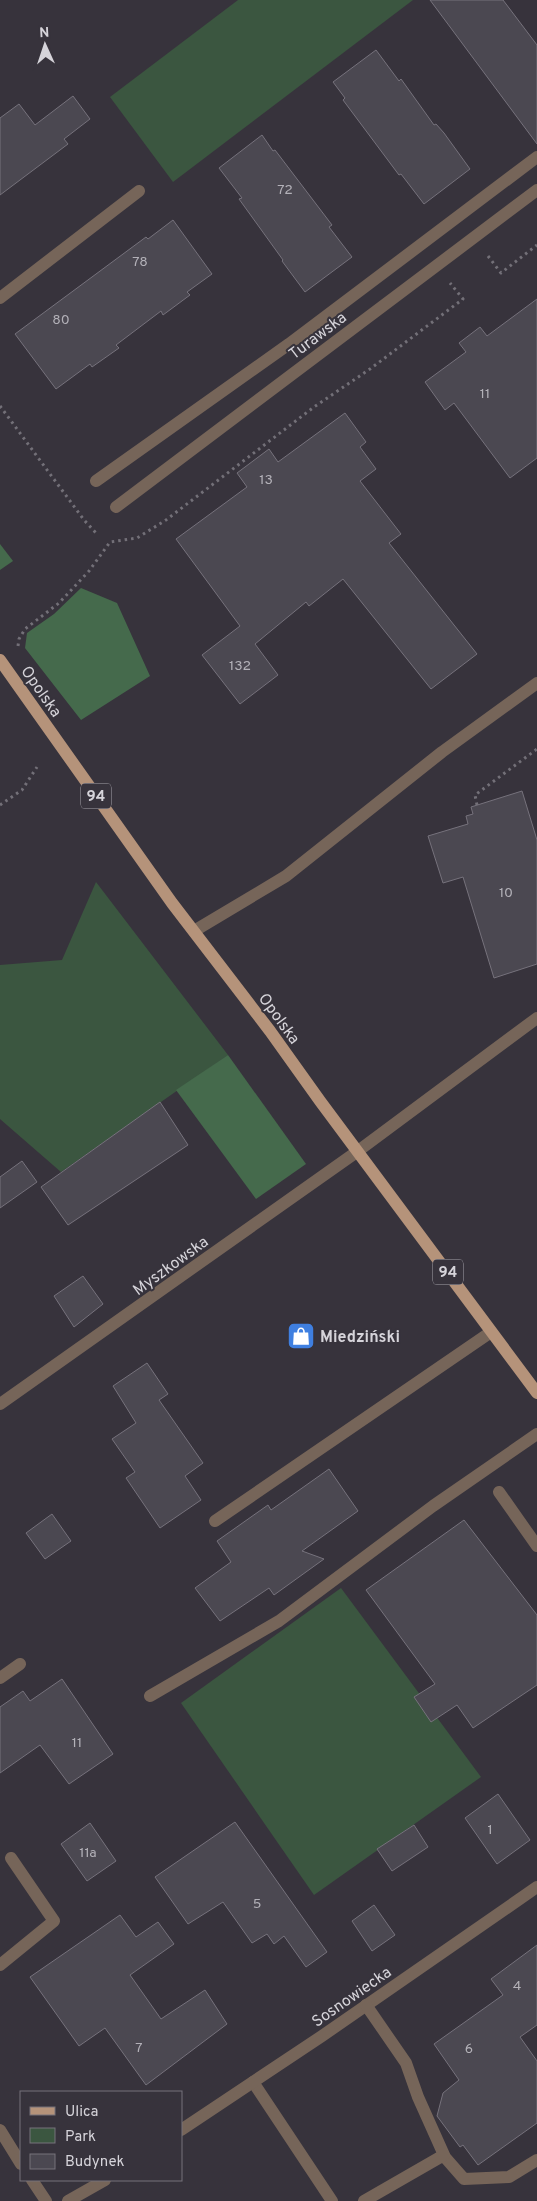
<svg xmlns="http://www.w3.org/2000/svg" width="537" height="2201" viewBox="0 0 537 2201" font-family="Overpass,sans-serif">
	<rect width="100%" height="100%" fill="#37333c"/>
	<g fill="#3b5640">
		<path d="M238 0H413L173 182 110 97Z"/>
		<path d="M96 882 228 1055 61 1172 0 1119V965L62 960Z"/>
		<path d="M341 1588 481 1777 314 1895 181 1703Z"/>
	</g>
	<g fill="#456a4c">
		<path d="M0 544 13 561 0 570Z"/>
		<path d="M81 588 117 603 150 676 81 720 25 648 27 633 54 614Z"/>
		<path d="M228 1055 306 1164 256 1199 176 1090Z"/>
	</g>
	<g fill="#4b4851" stroke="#76727c">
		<path d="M430 0H503L537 45V144Z"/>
		<path d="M376 50 399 81 401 79 434 125 436 124 444 133 470 169 424 204 401 174 399 175 343 100 345 98 333 82Z"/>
		<path d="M73 96 90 119 64 139 68 144 0 195V118L19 104 35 125Z"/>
		<path d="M262 135 273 151 275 150 332 225 329 227 352 257 305 292 282 261 283 260 239 199 242 198 219 168Z"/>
		<path d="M173 220 212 274 187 292 190 295 163 315 161 311 116 345 119 348 92 367 90 364 56 389 15 334 146 237 148 239Z"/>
		<path d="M537 299V458L510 478 454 403 445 410 425 382 466 352 459 343 480 327 487 336Z"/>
		<path d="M345 413 366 442 360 447 376 469 360 481 401 534 389 543 477 654 431 689 343 579 309 606 306 602 255 644 278 675 240 704 202 655 240 626 176 539 247 487 237 473 269 449 278 462Z"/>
		<path d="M522 791 537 840V964L494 978 463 877 443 883 428 836 468 824 466 816 473 814 471 807Z"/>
		<path d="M160 1102 188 1145 68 1225 41 1187Z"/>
		<path d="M22 1161 37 1182 0 1208V1177Z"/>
		<path d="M83 1276 103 1304 74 1327 54 1296Z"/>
		<path d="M147 1363 168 1394 159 1400 203 1463 185 1476 201 1500 160 1528 126 1478 135 1472 112 1439 136 1423 113 1386Z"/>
		<path d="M329 1469 358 1511 302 1551 324 1559 274 1595 269 1588 220 1621 195 1588 231 1562 217 1541 268 1505 271 1510Z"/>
		<path d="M52 1514 71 1541 45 1559 26 1533Z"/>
		<path d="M464 1520 537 1615V1685L473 1728 457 1705 431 1722 414 1697 435 1684 366 1590Z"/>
		<path d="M62 1679 113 1754 69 1784 40 1745 0 1773V1707L23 1691 30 1701Z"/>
		<path d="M498 1794 530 1840 497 1864 465 1818Z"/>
		<path d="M235 1822 327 1952 306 1967 284 1936 274 1944 267 1934 252 1943 223 1902 188 1924 155 1877Z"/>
		<path d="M90 1823 116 1861 87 1881 61 1844Z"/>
		<path d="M414 1825 428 1847 392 1871 377 1849Z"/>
		<path d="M374 1905 395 1935 372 1951 352 1921Z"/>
		<path d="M120 1915 136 1937 158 1922 174 1944 130 1975 161 2019 205 1990 227 2024 146 2085 105 2028 79 2046 30 1977Z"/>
		<path d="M537 1945V2025L520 2037 537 2061V2123L478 2165 463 2145 460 2147 437 2116 443 2093 459 2080 434 2044 503 1995 491 1979Z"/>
	</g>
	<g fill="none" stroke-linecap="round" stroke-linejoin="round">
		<g stroke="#737078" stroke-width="3" stroke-dasharray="2.5 4" stroke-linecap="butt">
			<path d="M488 256 501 273 537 245"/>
			<path d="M0 406 84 520 96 533"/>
			<path d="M18 646 19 639 25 629 59 603 89 571 110 542 137 538 166 520 314 407 370 369 463 299 450 283"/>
			<path d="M0 805 22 790 37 767"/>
			<path d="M477 805 475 795 537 749"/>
		</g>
		<g stroke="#766559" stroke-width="12">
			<path d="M0 298 139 191"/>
			<path d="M96 481 289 344 537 157"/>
			<path d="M116 507 537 190"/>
			<path d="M194 931 286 876 442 752 537 683"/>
			<path d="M0 1404 358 1151 537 1018"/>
			<path d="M499 1492 537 1546"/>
			<path d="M215 1521 491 1332"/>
			<path d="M0 1678 20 1664"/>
			<path d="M150 1696 279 1621 433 1506 537 1434"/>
			<path d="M0 1965 54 1921 11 1858"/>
			<path d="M253 2082 332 2201"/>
			<path d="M0 2130 21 2164"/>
			<path d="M181 2130 322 2036 537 1887"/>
			<path d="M443 2155 464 2179 509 2177 537 2160"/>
			<path d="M32 2180 46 2201"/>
			<path d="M68 2201 105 2180"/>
			<path d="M364 2201 444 2155 418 2097 406 2063 366 2005"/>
		</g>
		<path stroke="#b5937a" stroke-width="12" d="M0 660 172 903 270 1031 320 1101 537 1393"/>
	</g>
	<defs>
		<g id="shop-square" transform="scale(1.4375)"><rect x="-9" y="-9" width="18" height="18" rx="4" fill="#3f7fe0" stroke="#37333c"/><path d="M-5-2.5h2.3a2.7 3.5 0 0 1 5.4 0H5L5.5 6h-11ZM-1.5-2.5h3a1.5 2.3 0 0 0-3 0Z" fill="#fff"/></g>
	</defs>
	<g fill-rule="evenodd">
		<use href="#shop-square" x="301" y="1336"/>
	</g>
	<g text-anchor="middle" stroke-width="4" stroke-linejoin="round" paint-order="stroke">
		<g font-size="14" fill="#b3b1b8">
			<text x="285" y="194">72</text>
			<text x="140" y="266">78</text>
			<text x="61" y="324">80</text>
			<text x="485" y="398">11</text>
			<text x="266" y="484">13</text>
			<text x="240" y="670">132</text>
			<text x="506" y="897">10</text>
			<text x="77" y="1747">11</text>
			<text x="490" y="1834">1</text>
			<text x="88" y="1857">11a</text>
			<text x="257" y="1908">5</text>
			<text x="517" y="1990">4</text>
			<text x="139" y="2052">7</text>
			<text x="469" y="2053">6</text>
		</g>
		<g fill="#37333c" stroke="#a6a4ab" stroke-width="1">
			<rect x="81" y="783.5" width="30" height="25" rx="4"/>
			<rect x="433" y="1259.5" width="30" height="25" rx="4"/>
		</g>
		<g font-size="15" font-weight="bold" fill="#d6d4da">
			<text x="96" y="801">94</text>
			<text x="448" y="1277">94</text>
		</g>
		<g font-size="16" fill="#d6d4da" stroke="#37333c">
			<text transform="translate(317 335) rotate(-37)" y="6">Turawska</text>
			<text transform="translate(42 691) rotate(55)" y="6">Opolska</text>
			<text transform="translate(280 1018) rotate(54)" y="6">Opolska</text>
			<text transform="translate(170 1265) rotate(-36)" y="6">Myszkowska</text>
			<text transform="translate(351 1996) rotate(-35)" y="6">Sosnowiecka</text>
		</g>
		<g font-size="16" font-weight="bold" fill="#d6d4da" stroke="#37333c" text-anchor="start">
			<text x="320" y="1342">Miedziński</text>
		</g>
	</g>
	<rect x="20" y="2091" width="162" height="90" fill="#37333c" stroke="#77737b"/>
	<rect x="30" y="2107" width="25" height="8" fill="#b5937a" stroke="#77737b"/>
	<text x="65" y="2116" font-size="15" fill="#d6d4da">Ulica</text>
	<rect x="30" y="2128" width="25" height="15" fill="#3b5640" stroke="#77737b"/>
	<text x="65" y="2141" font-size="15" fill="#d6d4da">Park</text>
	<rect x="30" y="2154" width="25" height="15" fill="#4b4851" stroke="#77737b"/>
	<text x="65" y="2166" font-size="15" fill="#d6d4da">Budynek</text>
	<g transform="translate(45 45) rotate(357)" stroke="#37333c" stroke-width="4" paint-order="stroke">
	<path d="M0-4L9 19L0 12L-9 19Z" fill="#d6d4da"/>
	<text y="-8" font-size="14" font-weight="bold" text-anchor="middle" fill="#d6d4da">N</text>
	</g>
</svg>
